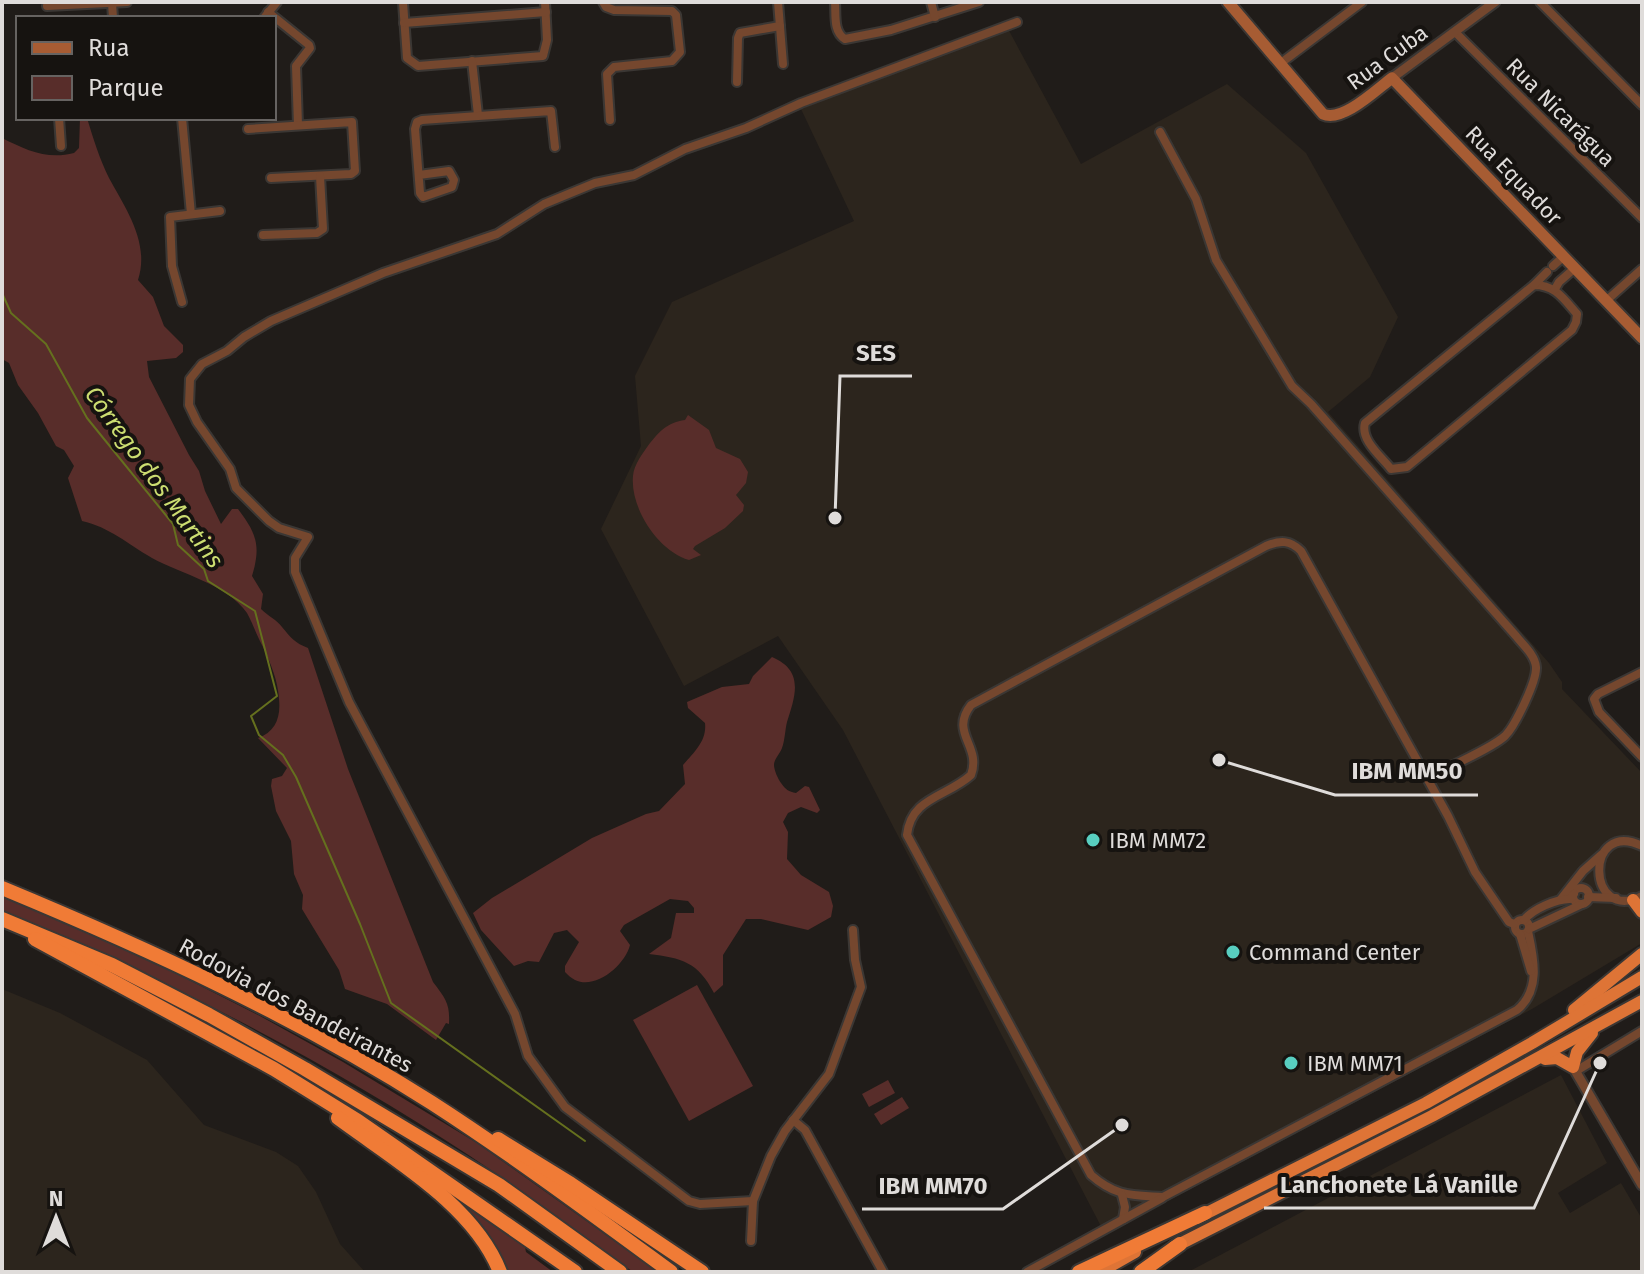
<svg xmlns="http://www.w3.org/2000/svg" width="1644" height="1274" viewBox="0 0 1644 1274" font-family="'Fira Sans',sans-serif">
	<rect width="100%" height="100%" fill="#201c19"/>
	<g fill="#2c251d">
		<path d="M1007 27 1081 164 1227 84 1306 153 1398 317 1370 377 1328 412 1549 663 1562 682V689L1642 773V943L1532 1009 1105 1234 843 730 778 636 684 686 601 529 641 446 635 376 672 302 854 221 801 109Z"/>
		<path d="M2 989 60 1013 147 1060 204 1125 276 1152 298 1166 316 1192 340 1244 365 1272H2Z"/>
		<path d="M1561 1075 1607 1163 1558 1193 1570 1213 1621 1183 1642 1219V1272H1188Z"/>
	</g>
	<g fill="#582d2a">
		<path d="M80 118H87C93 138 100 160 109 178 126 209 150 243 138 280L153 297 164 326 183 345V352L176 358 147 361 149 377 189 455 199 471 205 491 221 524 232 509H238C257 534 261 546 252 576L263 594 261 609C268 616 277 620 282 627 291 638 295 643 308 648L348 769 433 982C446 999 450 1004 449 1024L446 1023 436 1040 387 1004 345 989 339 970 302 909 303 895 294 874 291 841 276 811 271 786 272 779 282 776 287 768 258 738C275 732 281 718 279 699 278 681 271 664 263 647 257 636 253 624 247 613 227 584 181 574 152 558 128 544 109 527 82 521L68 478 74 466 64 450 56 446 38 413 18 385 9 363 2 359V138C26 150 47 160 74 153L79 148Z"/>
		<path d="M688 415 709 430 716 448 740 459 748 472 746 483 736 495 744 505 743 511 725 528 695 546 693 549 701 555 689 560C658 551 630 508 633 476 634 464 643 453 650 443 661 430 667 423 685 420Z"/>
		<path d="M772 657C805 671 795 696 787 722 785 730 785 740 782 748 780 754 774 759 774 765 774 770 778 779 781 783 785 789 789 792 796 793L805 786 809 787 820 810 817 813 801 807 788 813 783 822 788 832 787 859 801 875 829 892 833 906 831 917 808 930 761 919H746L723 955V985L714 993C698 962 682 958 649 954L671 938 676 913H694V908L688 901 670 899 624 925 620 931 630 945C625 965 596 990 575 980 571 978 568 975 565 972V966L579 942 567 930 554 933 539 962 528 961 514 966 481 930 473 913 492 898 592 838 646 814 659 811 685 784 683 765C694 752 707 741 705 723L688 708 687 702 722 687 749 684 753 676Z"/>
		<path d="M2 895 126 948 260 1016 343 1062 477 1143 658 1272H633C579 1232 526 1193 470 1156 322 1059 165 978 2 911Z"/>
		<path d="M697 985 753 1086 689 1121 633 1020Z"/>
		<path d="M888 1080 895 1093 869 1107 862 1094Z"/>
		<path d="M902 1097 909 1108 881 1125 874 1114Z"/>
		<path d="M461 1200 525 1247 526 1252 553 1272H507L489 1239Z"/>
	</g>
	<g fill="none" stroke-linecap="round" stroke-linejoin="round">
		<path stroke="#65701e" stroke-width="2" d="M2 293 11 313 46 344 87 418 173 524 178 545 204 569 208 581 255 611 277 696 251 716 259 735 283 755 296 777 360 924 391 1003 585 1141"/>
		<g stroke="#3b3734" stroke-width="12">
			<g id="minor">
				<path d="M403 2 407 58 418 66 543 56 547 40 545 2"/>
				<path d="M603 2 606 7 614 10 672 11 676 15 680 52 672 61 614 67 607 74 610 120"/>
				<path d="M778 2 783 64"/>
				<path d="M835 2C836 15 833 32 845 39L891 30 979 2"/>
				<path d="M931 2 935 17"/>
				<path d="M1540 2 1642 105"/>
				<path d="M112 3 113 18"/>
				<path d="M47 6 127 2"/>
				<path d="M268 12 309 45 310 48 296 66 298 125"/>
				<path d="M264 18 277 2"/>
				<path d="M404 23 546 12"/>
				<path d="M1455 32 1642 218"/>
				<path d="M472 61 478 115"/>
				<path d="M1281 63 1362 2"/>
				<path d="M737 82 738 38 740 33 780 26"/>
				<path d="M59 118 61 146"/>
				<path d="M182 118 191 214"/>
				<path d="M248 129 352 122 355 171 351 174 271 178"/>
				<path d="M1160 132 1196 199 1216 260 1292 386 1311 404 1516 636C1523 645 1535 655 1536 667 1537 681 1515 726 1505 736 1491 749 1446 768 1427 778"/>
				<path d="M419 175 449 171 454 180 452 187 423 197 420 193 415 129 417 122 422 120 551 111 555 147"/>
				<path d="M263 235 317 233 323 229 320 176"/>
				<path d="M1553 266 1564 256"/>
				<path d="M1534 285C1555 285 1563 298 1577 314L1576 322 1572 330 1407 467 1391 469C1381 456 1360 440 1365 423Z"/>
				<path d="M1534 285 1547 272"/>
				<path d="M1555 289 1559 282 1575 268"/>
				<path d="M1607 300 1642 269"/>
				<path d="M182 302 172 266 170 217 220 211"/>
				<path d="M1642 672 1598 694 1594 699 1599 712 1642 757"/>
				<path d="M1642 846C1584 818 1586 924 1642 896"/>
				<circle cx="1581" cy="896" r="8"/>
				<path d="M1588 897 1616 898"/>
				<path d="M1561 899 1583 871 1601 855"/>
				<circle cx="1522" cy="927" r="7"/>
				<path d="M1524 920C1533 909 1556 899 1570 899L1574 894"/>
				<path d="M1514 924 1509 922 1475 872 1448 816 1301 551C1290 540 1280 540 1266 546L971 705C949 733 982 746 971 775 947 797 911 797 907 835L1091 1175C1116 1197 1132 1195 1163 1197L1517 1010C1541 990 1534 959 1528 931"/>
				<path d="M1529 929 1582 904"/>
				<path d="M1520 934 1531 971"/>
				<path d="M1576 1071 1642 1031"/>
				<path d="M793 1120 805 1130 883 1272"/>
				<path d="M1122 1195 1125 1207 1123 1219"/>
				<path d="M753 1201 700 1204 689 1201 565 1107 528 1056 515 1014 349 702 295 572V558L308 537 279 528 269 521 236 488 230 469 197 422 189 405 190 379 202 364 227 351 244 337 271 321 383 273 497 234 544 204 595 183 634 175 685 149 746 128 801 103 1017 22"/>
				<path d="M751 1241 753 1201 771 1156 785 1131 829 1074 861 987 855 960 853 930"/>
				<path d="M1027 1272 1162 1198"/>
			</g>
		</g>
		<g stroke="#3b3734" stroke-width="13">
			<g id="tertiary">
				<path d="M1392 78 1495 2"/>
				<path d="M1573 1067 1642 1185"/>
			</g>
		</g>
		<g stroke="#3b3734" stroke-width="15">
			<path id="secondary" d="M1228 2 1323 114C1342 123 1376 90 1392 78L1642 338"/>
		</g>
		<g stroke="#3b3734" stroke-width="16">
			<g id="trunk">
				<path d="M1633 900 1642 912"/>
				<path d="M1574 1010 1642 954"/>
				<path d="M1545 1059 1557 1058 1573 1067 1577 1052 1592 1033"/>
				<path d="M1197 1218 1426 1103 1532 1043 1642 977"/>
				<path d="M1174 1247 1432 1116 1642 1001"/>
				<path d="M1100 1272 1135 1252"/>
			</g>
		</g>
		<g stroke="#3b3734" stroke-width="18">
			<g id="motorway">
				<path d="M2 888C149 949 297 1017 432 1103 514 1156 592 1214 671 1272"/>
				<path d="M2 919 112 965 209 1015 305 1069 499 1185 620 1272"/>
				<path d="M35 939 274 1069 358 1121 575 1272"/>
				<path d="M338 1118C393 1159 474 1205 500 1272"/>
				<path d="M498 1139 571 1184 702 1272"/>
				<path d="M1079 1272 1205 1213"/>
				<path d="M1141 1272 1180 1244"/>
			</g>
		</g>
		<use href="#minor" stroke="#75472e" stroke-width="8"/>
		<use href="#tertiary" stroke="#75472e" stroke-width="9"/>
		<use href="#secondary" stroke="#a75c33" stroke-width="11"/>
		<use href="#trunk" stroke="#de7436" stroke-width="12"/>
		<use href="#motorway" stroke="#f07b36" stroke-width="14"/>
	</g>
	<g fill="#58cec0" stroke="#161310" stroke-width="3">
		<circle cx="1093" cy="840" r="8"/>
		<circle cx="1233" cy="952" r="8"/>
		<circle cx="1291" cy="1063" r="8"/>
	</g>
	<g text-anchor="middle" stroke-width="8" stroke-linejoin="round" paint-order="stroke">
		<g font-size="22" fill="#dfdcda" stroke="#161310">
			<text transform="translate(1387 57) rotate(-36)" y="8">Rua Cuba</text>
			<text transform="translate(1561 112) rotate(45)" y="8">Rua Nicarágua</text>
			<text transform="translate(1514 175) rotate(46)" y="8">Rua Equador</text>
			<text transform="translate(296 1005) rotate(28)" y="8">Rodovia dos Bandeirantes</text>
		</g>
		<g font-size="22" fill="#dfdcda" stroke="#161310" text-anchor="start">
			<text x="1109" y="848">IBM MM72</text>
			<text x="1249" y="960">Command Center</text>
			<text x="1307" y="1071">IBM MM71</text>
		</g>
		<g font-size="24" font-style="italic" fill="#ccdd71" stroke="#161310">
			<text transform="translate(154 477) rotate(54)" y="8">Córrego dos Martins</text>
		</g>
	</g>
	<path fill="none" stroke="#dfdcda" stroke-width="3" d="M835 518L840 376H912M1219 760L1335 795H1478M1600 1063L1534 1208H1264M1122 1125L1003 1209H862"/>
	<g fill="#dfdcda" stroke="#161310" stroke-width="3">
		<circle cx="835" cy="518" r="8"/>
		<circle cx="1219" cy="760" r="8"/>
		<circle cx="1600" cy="1063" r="8"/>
		<circle cx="1122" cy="1125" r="8"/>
	</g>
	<g font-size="24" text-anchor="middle" font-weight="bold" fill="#dfdcda" stroke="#161310" stroke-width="8" stroke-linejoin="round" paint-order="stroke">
		<text x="876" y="361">SES</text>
		<text x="1407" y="779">IBM MM50</text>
		<text x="1399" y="1193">Lanchonete Lá Vanille</text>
		<text x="933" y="1194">IBM MM70</text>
	</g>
	<rect width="1644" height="1274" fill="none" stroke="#dfdcda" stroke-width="8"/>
	<rect x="16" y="16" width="260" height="104" fill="#161310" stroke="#666361" stroke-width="2"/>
	<rect x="32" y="42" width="40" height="12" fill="#a75c33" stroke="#666361" stroke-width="2"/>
	<text x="88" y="56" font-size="24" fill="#dfdcda">Rua</text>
	<rect x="32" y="76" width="40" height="24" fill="#582d2a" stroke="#666361" stroke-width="2"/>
	<text x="88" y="96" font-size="24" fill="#dfdcda">Parque</text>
	<g transform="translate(56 1218)" stroke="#161310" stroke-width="6" paint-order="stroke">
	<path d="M0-6L14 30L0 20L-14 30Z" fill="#dfdcda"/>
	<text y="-12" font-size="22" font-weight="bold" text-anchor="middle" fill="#dfdcda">N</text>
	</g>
</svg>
